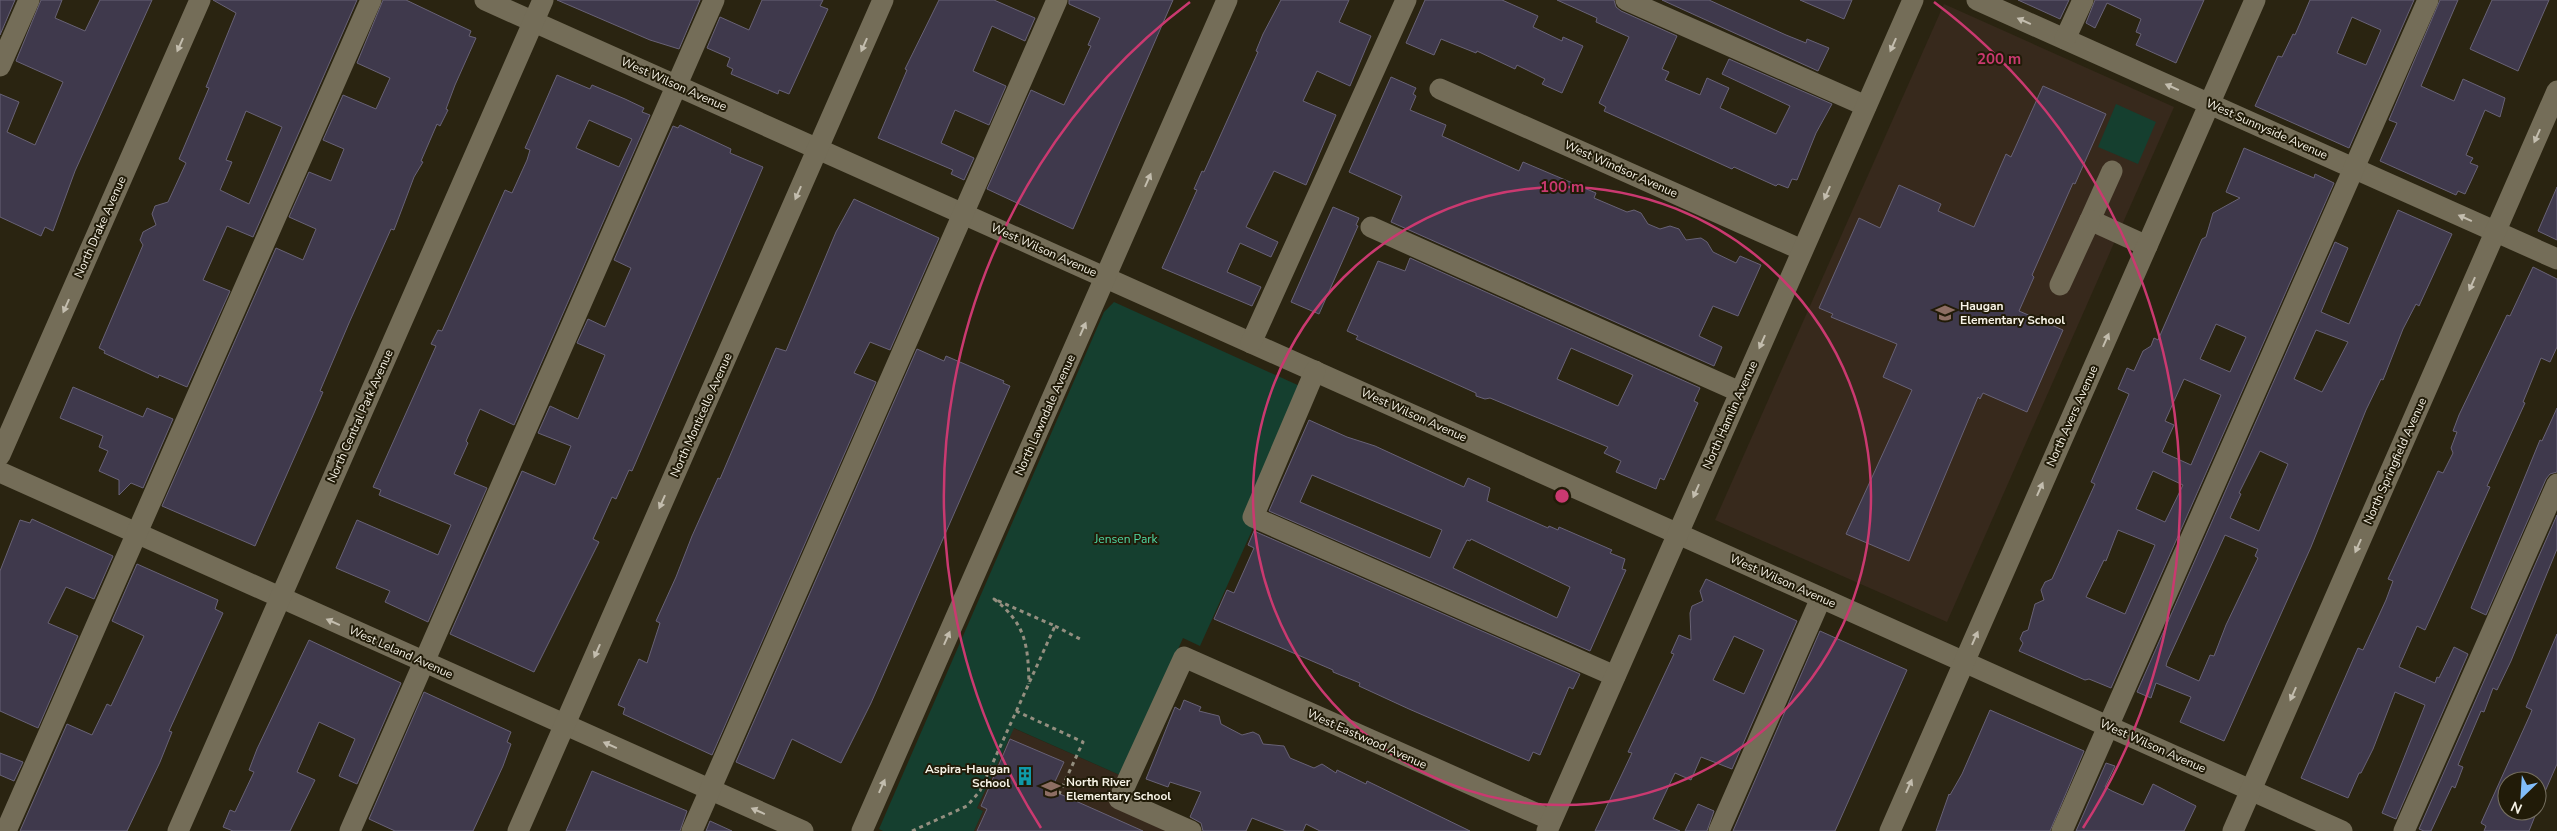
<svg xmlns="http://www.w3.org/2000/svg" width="2557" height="831" viewBox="0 0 2557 831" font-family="'Nunito Sans',sans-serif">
	<rect width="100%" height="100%" fill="#2a2411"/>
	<g fill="#37291c">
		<path d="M1944 4 2174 107 1947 622 1715 520Z"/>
		<path d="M1013 728 1122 776 1110 803 1174 831H974L983 811 977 808Z"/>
	</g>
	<g fill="#153f2f">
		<path d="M2116 104 2156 122 2138 164 2098 147Z"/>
		<path d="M1114 302 1302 387 1254 526 1200 646 1183 638 1122 776 1014 728 977 808 983 811 974 831H883L879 829 1104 312Z"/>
	</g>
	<g fill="#3f394c" stroke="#686276" fill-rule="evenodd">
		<path d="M0 0H15L0 35Z"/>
		<path d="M41 0H62L55 18 85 31 100 0H152L75 171 53 231 45 227 41 236 0 217V94L19 102 7 132 35 145 63 82 16 61Z"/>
		<path d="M213 0H357L253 237 227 226 203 280 230 291 187 387 159 375 158 378 104 353 105 351 99 348 143 245 140 240 143 232 156 225 152 214 155 206 168 202 186 163 179 159 209 88 206 87 236 13ZM246 111 282 127 249 204 220 190 232 162 226 160Z"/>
		<path d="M383 0H406L471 31 469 36 476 38 455 85 446 109 448 110 440 126 437 124 421 161 423 162 414 177 394 230 391 229 349 323 320 391 323 392 314 413 255 546 162 506 276 248 303 260 316 229 289 217 309 172 331 181 344 149 323 140 343 95 376 109 390 78 357 63Z"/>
		<path d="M557 0H700L679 49 650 40Z"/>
		<path d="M762 0H823L820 6 828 9 789 94 779 90 778 94 731 74 733 69 727 66 730 58 707 48 720 17 749 30Z"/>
		<path d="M939 0H994L1035 18 1025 41 992 26 973 71 1006 86 989 125 955 110 941 143 974 158 964 180 951 174 953 170 878 138 907 70 905 69Z"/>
		<path d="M1069 0H1173L1073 229 987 189 1031 90 1064 105 1091 46 1088 45 1100 18 1069 4Z"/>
		<path d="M1281 0H1349L1339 22 1371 36 1350 86 1317 71 1303 101 1336 115 1306 185 1274 171 1246 227 1278 242 1271 257 1240 243 1227 272 1261 287 1252 306 1162 268 1197 190 1194 189 1202 171 1204 172 1258 52 1256 51 1263 34Z"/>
		<path d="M1425 0H1502L1538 16 1533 27 1562 41 1563 37 1583 46 1562 93 1542 84 1545 79 1517 65 1515 69 1477 51 1476 53 1441 39 1434 55 1406 43Z"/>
		<path d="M1557 0H1614L1616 7 1621 11 1677 36 1662 69 1669 72 1665 80 1700 95 1707 78 1729 88 1720 108 1776 134 1790 106 1722 74 1729 59 1832 104 1816 133 1797 180 1792 179 1788 188 1778 184 1776 186 1734 167 1732 169 1604 111 1606 107 1599 103 1629 37 1596 22 1597 18Z"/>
		<path d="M1662 0H1709L1786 35 1806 43 1807 39 1829 48 1818 71Z"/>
		<path d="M1800 0H1852L1844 19Z"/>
		<path d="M2018 0H2069L2060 19Z"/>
		<path d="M2095 0H2204L2176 63 2136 45 2141 34 2136 32 2141 19 2107 3 2095 28 2086 23Z"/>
		<path d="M2310 0H2414L2349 148 2255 106 2278 56 2282 57 2293 34 2295 35ZM2352 17 2381 30 2366 65 2337 53Z"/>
		<path d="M2440 0H2458L2421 86 2454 101 2463 79 2505 98 2500 117 2485 110 2466 155 2473 158 2470 163 2478 166 2465 194 2458 191 2456 195 2380 161 2397 123 2389 120Z"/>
		<path d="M2492 0H2549L2518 71 2470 49Z"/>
		<path d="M557 75 590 89 592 85 625 99 644 108 642 112 650 115 514 425 480 409 466 441 468 443 454 474 487 488 428 622 385 602 390 591 336 568 357 520 438 555 451 525 379 495 381 490 373 487 436 346 431 344 438 330 442 331 505 190 512 193 527 160 530 150 525 148ZM589 120 632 139 619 167 576 148Z"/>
		<path d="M1391 77 1416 88 1413 94 1416 96 1410 110 1446 125 1442 136 1519 171 1523 162 1596 193 1594 198 1627 212 1634 210 1641 213 1648 224 1660 229 1670 226 1679 229 1686 240 1701 238 1707 242 1713 252 1736 263 1740 256 1761 265 1738 316 1713 306 1699 336 1722 347 1714 366 1391 222 1402 196 1349 172Z"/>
		<path d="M2043 86 2106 114 2075 184 2073 183 2032 275 2034 277 2019 311 2063 330 2027 412 1983 393 1980 399 1978 397 1909 561 1846 534 1912 390 1883 377 1897 344 1831 317 1833 314 1819 308 1859 218 1880 228 1899 185 1941 204 1938 211 1974 227 2006 154 2011 157Z"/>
		<path d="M680 125 731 149 730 153 763 167 632 471 629 470 616 499 612 497 593 539 599 542 534 672 450 634 522 471 555 485 571 446 538 433 550 406 578 419 605 355 577 343 588 319 605 327 631 268 614 260 673 126 678 128Z"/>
		<path d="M2244 148 2314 178 2315 174 2334 183 2111 688 2089 679 2085 680 2019 651 2023 643 2020 639 2023 632 2028 630 2035 604 2044 600 2041 590 2045 582 2052 579 2095 484 2091 482 2129 394 2118 389 2127 368 2134 371 2143 351 2151 346 2154 338 2158 340 2202 239 2206 237 2213 213 2240 198 2226 192ZM2216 324 2246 337 2230 372 2200 359ZM2184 379 2221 395 2191 465 2162 452 2174 425 2165 421ZM2153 471 2183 485 2165 522 2136 509ZM2118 530 2155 545 2125 614 2086 597 2104 560 2106 561Z"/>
		<path d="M2557 187V240L2538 231Z"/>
		<path d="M854 199 939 238 890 350 870 342 854 373 876 382 712 755 623 714 625 708 618 705 639 659 647 663 660 623 656 621 676 577 692 536 718 478 720 479 776 348 786 351 836 232Z"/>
		<path d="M1333 207 1359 218 1356 225 1358 226 1319 314 1291 302Z"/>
		<path d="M2398 210 2452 234 2419 306 2416 304 2403 329 2383 380 2381 379 2366 410 2311 547 2224 741 2180 722 2191 697 2156 683 2151 698 2137 692 2335 242 2348 248 2321 312 2349 324ZM2316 330 2348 342 2322 392 2294 379ZM2260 451 2288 464 2259 531 2230 518 2241 494 2239 493ZM2225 535 2258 549 2255 556 2258 558 2226 625 2214 656 2210 655 2199 681 2166 666 2167 662Z"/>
		<path d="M1410 258 1700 388 1694 401 1698 403 1664 480 1660 478 1656 489 1616 472 1621 461 1604 453 1608 447 1490 398 1485 399 1476 396V393L1356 339 1358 336 1347 331 1378 261 1405 271ZM1571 348 1633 375 1618 406 1557 379Z"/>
		<path d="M2533 267 2557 279V347L2550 362 2541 358 2523 402 2525 403 2487 486 2490 487 2425 630 2417 626 2399 667 2435 683 2437 677 2439 678 2454 647 2468 654 2396 819 2382 813 2425 705 2395 692 2373 749 2361 773H2359L2348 798 2301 778 2358 648 2363 650 2386 600 2393 581 2388 579 2438 471 2443 473 2453 453 2451 448 2457 432 2453 431 2459 415 2507 315 2510 316Z"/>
		<path d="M917 349 944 361 946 356 1004 381 1003 383 1010 386 871 703 841 763 792 739 774 779 736 762Z"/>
		<path d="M73 387 143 417 147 408 173 419 143 488 131 483 119 495V480L99 471 108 451 99 447 103 436 60 418Z"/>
		<path d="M2557 408V472L2550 474 2546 479 2486 615 2471 608 2540 440 2542 441Z"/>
		<path d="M1309 420 1347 437 1375 446 1464 487 1468 478 1490 488 1487 501 1548 528 1549 526 1558 530 1559 527 1612 550 1610 553 1625 559 1622 569 1626 570 1590 651 1269 511ZM1312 475 1442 530 1430 558 1300 502ZM1471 539 1570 587 1557 618 1453 568 1467 540 1470 541Z"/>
		<path d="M2557 515V549L2511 661 2497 690 2493 688 2484 712 2481 711 2458 765 2463 767 2455 788 2452 786 2431 831H2424L2419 829Z"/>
		<path d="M32 519 113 556 94 599 66 587 48 623 78 636 38 728 0 711V571L20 520 30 523Z"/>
		<path d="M1254 531 1580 674 1573 689 1569 687 1540 755 1533 752 1529 761 1409 709 1359 686 1360 683 1333 672V670L1214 619 1227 590 1234 593 1254 548 1248 545Z"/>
		<path d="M137 564 218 600 215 609 223 613 169 731 172 732 160 762 127 831H20L67 724 92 735 107 704 111 706 144 636 112 621Z"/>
		<path d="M1706 579 1797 621 1732 769 1701 757 1691 780 1675 773 1653 819 1680 831H1595L1632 753 1628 752 1674 654 1671 653 1679 635 1691 640 1690 613 1692 606 1703 601 1700 591ZM1734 636 1764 650 1744 694 1713 680Z"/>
		<path d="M1820 631 1907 670 1835 831H1733Z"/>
		<path d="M2557 634V764L2537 810V781H2507V811H2537L2529 831H2484L2486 826 2481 823 2530 715 2532 710 2526 707Z"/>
		<path d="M309 640 401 683 357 784 339 776 355 739 319 722 297 772 315 780 290 831H233L223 827 230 810 235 812 254 772 249 770 257 749Z"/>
		<path d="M424 692 511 732 507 742 511 744 503 766 473 831H395L369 819Z"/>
		<path d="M1184 700 1201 707 1199 711 1219 716 1221 724 1242 735 1253 732 1259 735 1263 744 1284 746 1290 758 1314 768 1322 764 1336 773 1337 770 1366 784 1367 781 1470 831H1320L1306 824 1303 831H1286L1252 818 1246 831H1203L1201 823 1190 817 1201 792 1170 782 1168 787 1146 779 1175 707 1180 710Z"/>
		<path d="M1990 710 2084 751 2050 831H1936L1949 794 1950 795 1962 774Z"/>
		<path d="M1010 739 1064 762 1051 790 1143 831H977L987 809 981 806Z"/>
		<path d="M0 753 23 762 14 781 0 775Z"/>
		<path d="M2106 763 2115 766 2105 787 2112 791 2143 805 2153 784 2196 806 2184 831H2076Z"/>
		<path d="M592 771 687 811 680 831H566Z"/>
		<path d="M1698 804 1714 811 1707 831H1685Z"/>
		<path d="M710 821 732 831H706Z"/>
	</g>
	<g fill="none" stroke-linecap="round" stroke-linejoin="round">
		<g stroke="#948f80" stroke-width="3" stroke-dasharray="4 4" stroke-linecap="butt">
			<path d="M1055 626 1080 639"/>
			<path d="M1016 711 1083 742 1059 794"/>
			<path d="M912 831 967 806 980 791 1055 626 994 599C1026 624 1028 645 1029 684"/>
		</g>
		<g stroke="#746d58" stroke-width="21">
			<path d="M485 0 2342 831"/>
			<path d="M1626 0 1866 106"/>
			<path d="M1977 0 2557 259"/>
			<path d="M2065 39 2083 0"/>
			<path d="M0 66 29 0"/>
			<path d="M1440 89 1802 250"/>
			<path d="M2112 171 2090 220 2147 246"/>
			<path d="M1371 227 1740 392"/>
			<path d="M2060 285 2090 220"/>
			<path d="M1251 343 1406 0"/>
			<path d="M1315 371 1253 517 1615 676"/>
			<path d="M0 455 200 0"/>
			<path d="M0 472 803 831"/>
			<path d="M6 831 371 0"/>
			<path d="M178 831 543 0"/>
			<path d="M350 831 714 0"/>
			<path d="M518 831 883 0"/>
			<path d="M692 831 1057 0"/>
			<path d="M862 831 1227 0"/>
			<path d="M1191 831 1119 799 1184 657 1551 820"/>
			<path d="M1547 831 1913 0"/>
			<path d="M1719 831 1821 598"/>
			<path d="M1890 831 2255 0"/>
			<path d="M2062 831 2428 0"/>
			<path d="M2233 831 2557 91"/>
			<path d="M2404 831 2557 484"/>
		</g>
	</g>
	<defs><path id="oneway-solid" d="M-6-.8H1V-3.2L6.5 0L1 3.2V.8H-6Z" transform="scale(1.25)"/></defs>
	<g fill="#c3bdae">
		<use href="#oneway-solid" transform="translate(2024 21) rotate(-156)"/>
		<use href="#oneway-solid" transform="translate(180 45) rotate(114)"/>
		<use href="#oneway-solid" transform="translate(864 45) rotate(114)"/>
		<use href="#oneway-solid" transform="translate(1893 45) rotate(114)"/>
		<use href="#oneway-solid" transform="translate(2172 87) rotate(-156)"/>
		<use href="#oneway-solid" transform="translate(2537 136) rotate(114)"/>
		<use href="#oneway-solid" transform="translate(1148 180) rotate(-66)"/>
		<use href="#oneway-solid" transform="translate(798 193) rotate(114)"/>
		<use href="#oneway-solid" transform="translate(1827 193) rotate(114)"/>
		<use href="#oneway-solid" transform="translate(2465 218) rotate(-156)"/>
		<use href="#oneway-solid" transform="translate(2472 284) rotate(114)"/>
		<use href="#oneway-solid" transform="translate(66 306) rotate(114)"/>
		<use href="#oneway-solid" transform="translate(1083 329) rotate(-66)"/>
		<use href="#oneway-solid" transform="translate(2106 340) rotate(-66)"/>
		<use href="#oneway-solid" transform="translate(1762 342) rotate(114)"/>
		<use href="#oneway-solid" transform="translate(2040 489) rotate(-66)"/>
		<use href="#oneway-solid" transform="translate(1696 491) rotate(114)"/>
		<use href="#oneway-solid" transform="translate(662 502) rotate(114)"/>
		<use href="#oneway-solid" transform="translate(2358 546) rotate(114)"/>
		<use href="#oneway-solid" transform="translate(333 622) rotate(-156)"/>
		<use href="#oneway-solid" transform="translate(947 638) rotate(-66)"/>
		<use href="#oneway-solid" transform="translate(1975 638) rotate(-66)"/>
		<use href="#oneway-solid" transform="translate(597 651) rotate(114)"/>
		<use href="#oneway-solid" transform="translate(2293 694) rotate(114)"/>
		<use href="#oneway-solid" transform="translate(610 745) rotate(-156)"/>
		<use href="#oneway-solid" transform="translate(882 786) rotate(-66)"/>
		<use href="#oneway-solid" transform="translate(1909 786) rotate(-66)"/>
		<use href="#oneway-solid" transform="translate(758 811) rotate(-156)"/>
	</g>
	<g fill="none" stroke="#ca3970" stroke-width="2.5">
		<circle cx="1562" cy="496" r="309"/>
		<path d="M1041 828A618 618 0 0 1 1190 2M1934 2A618 618 0 0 1 2083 828"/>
	</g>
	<defs>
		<g id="school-bare" transform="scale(1.5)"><path d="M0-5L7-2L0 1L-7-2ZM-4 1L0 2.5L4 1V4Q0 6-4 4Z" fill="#8d6e63" stroke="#211b08" stroke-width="2.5" paint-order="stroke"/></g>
		<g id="building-bare" transform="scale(1.5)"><path d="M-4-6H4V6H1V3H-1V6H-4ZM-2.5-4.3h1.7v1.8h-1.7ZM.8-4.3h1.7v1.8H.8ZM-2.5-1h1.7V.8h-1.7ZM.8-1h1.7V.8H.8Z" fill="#0f9aa8" stroke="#211b08" stroke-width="2.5" paint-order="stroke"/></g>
	</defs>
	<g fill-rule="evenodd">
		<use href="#school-bare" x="1945" y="313"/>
		<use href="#building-bare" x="1025" y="776"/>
		<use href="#school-bare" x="1051" y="789"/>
	</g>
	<g text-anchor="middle" stroke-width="4" stroke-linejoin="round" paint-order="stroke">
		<g font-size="12" fill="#f7f3e7" stroke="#211b08">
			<text transform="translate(674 84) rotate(24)" y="4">West Wilson Avenue</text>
			<text transform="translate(2267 129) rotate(24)" y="4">West Sunnyside Avenue</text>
			<text transform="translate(1621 169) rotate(24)" y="4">West Windsor Avenue</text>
			<text transform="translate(100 227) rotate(-66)" y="4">North Drake Avenue</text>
			<text transform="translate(1044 250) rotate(24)" y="4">West Wilson Avenue</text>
			<text transform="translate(701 415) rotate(-66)" y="4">North Monticello Avenue</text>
			<text transform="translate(1045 415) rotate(-66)" y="4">North Lawndale Avenue</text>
			<text transform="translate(1414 415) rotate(24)" y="4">West Wilson Avenue</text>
			<text transform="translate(1730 415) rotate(-66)" y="4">North Hamlin Avenue</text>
			<text transform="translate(360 416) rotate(-66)" y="4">North Central Park Avenue</text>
			<text transform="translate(2072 416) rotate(-66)" y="4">North Avers Avenue</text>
			<text transform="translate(2395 461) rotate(-66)" y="4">North Springfield Avenue</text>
			<text transform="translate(1783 581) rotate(24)" y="4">West Wilson Avenue</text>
			<text transform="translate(401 652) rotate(24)" y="4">West Leland Avenue</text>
			<text transform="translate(1367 739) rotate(24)" y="4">West Eastwood Avenue</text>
			<text transform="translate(2153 746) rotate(24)" y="4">West Wilson Avenue</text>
		</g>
		<g font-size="12" font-weight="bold" fill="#f7f3e7" stroke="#211b08" text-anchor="start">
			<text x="1960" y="310">Haugan<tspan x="1960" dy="14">Elementary School</tspan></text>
			<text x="1010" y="773" text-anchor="end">Aspira-Haugan<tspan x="1010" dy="14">School</tspan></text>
			<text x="1066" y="786">North River<tspan x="1066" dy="14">Elementary School</tspan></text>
		</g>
		<g font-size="12" fill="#50dca7" stroke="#211b08">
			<text x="1126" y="543">Jensen Park</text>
		</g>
	</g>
	<circle cx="1562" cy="496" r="8" fill="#ca3970" stroke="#211b08" stroke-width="2.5"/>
	<g font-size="15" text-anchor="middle" font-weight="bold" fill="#ca3970" stroke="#211b08" stroke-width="4" stroke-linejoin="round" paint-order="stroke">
		<text x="1999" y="64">200 m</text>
		<text x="1562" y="192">100 m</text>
	</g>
	<g transform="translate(2522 796) rotate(205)"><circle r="24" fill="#211b08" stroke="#777161"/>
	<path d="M0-4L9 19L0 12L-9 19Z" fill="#81bdfa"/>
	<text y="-8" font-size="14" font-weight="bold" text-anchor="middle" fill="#f7f3e7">N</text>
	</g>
</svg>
